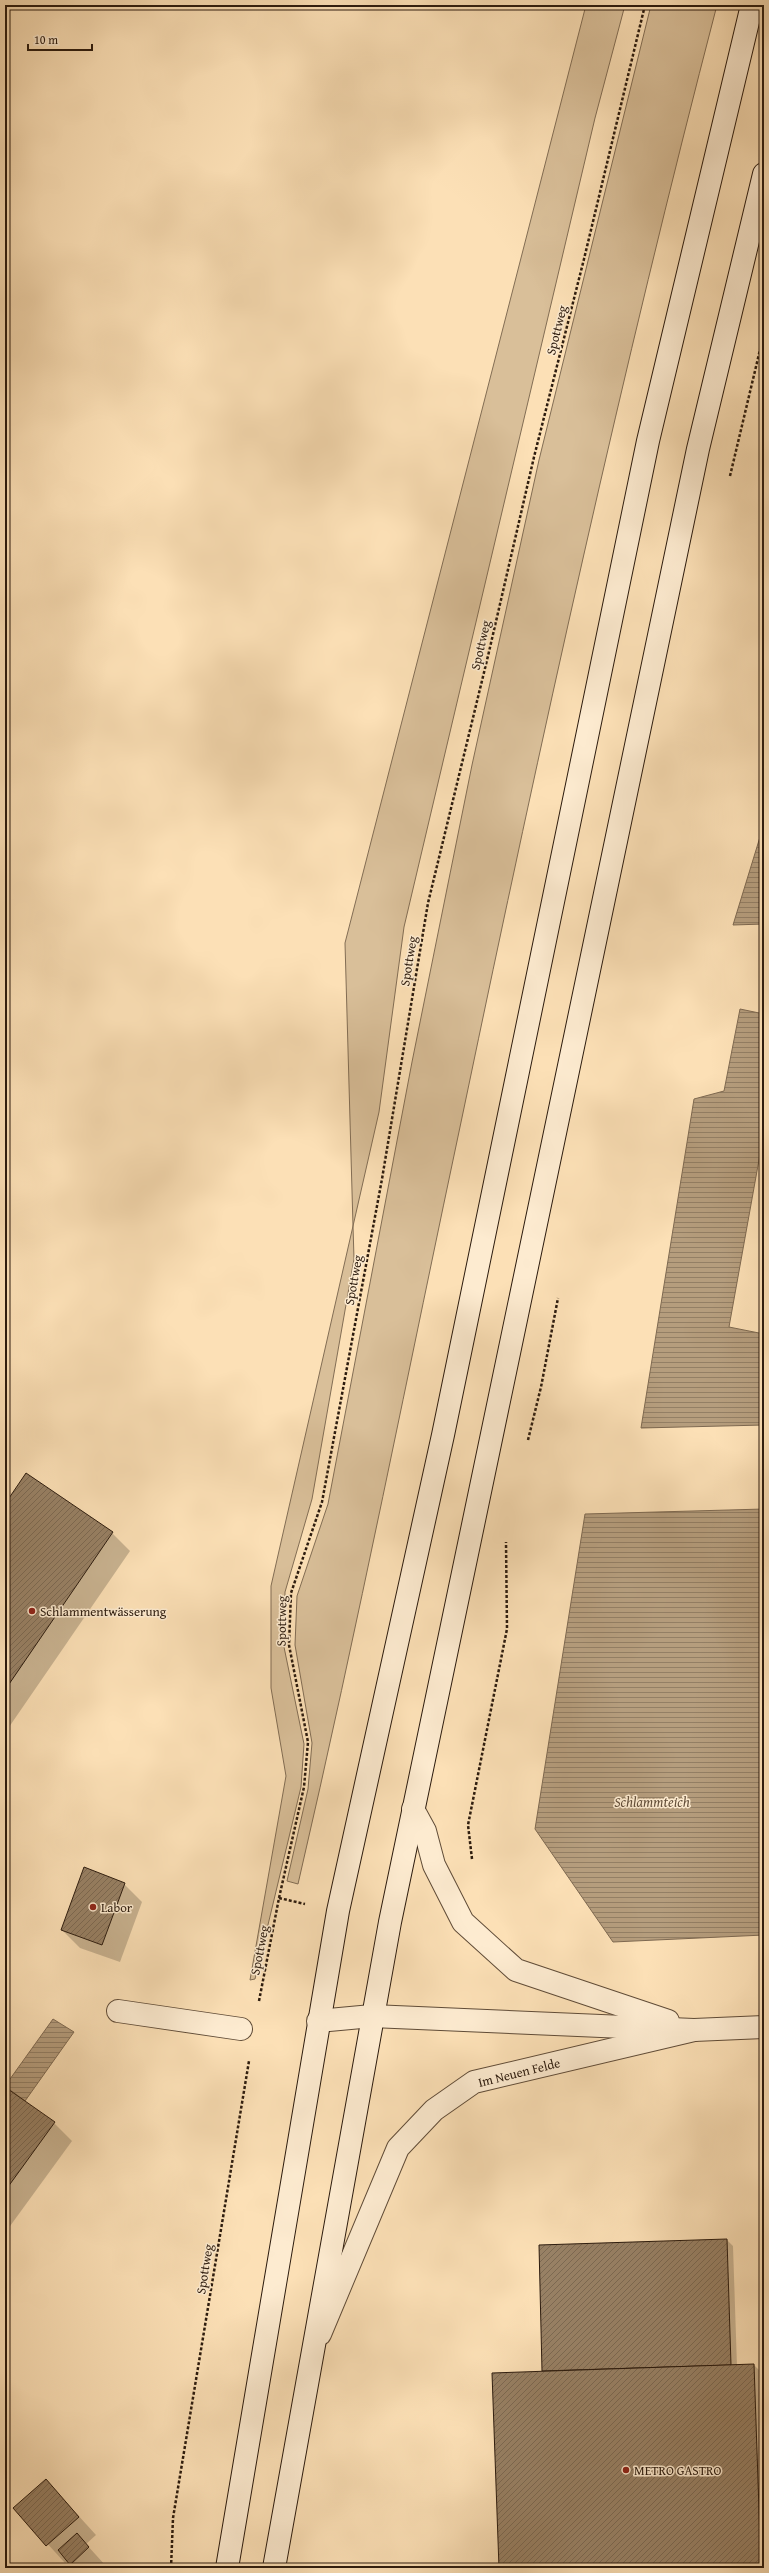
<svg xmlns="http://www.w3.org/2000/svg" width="769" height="2573" viewBox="0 0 769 2573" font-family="'Gentium Book Plus',serif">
	<defs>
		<pattern id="water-rules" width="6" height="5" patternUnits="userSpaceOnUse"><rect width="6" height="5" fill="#b59d7d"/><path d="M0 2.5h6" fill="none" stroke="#937f65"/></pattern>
		<pattern id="building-hatch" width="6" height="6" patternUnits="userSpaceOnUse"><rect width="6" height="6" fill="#988165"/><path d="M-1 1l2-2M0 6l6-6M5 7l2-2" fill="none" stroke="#7c6952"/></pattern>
	</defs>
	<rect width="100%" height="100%" fill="#fce0b6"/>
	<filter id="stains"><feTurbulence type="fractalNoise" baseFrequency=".005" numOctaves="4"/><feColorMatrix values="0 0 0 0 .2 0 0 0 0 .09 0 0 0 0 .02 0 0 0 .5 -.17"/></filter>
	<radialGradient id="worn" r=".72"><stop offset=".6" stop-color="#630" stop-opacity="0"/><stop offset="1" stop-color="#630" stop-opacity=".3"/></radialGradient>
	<g fill="#d9bf99" stroke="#826d54">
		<path d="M586 5H625L595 118 404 927 379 1112 353 1226 354 1259 312 1499 285 1592 284 1647 304 1744 301 1787 255 1979 250 1980 286 1776 271 1688V1586L353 1226 345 943Z"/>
		<path d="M651 5H717C622 370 541 739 464 1108 409 1367 358 1626 298 1884L287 1881 308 1789 312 1743 295 1645 297 1596 328 1504 412 1062 472 765 539 460Z"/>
	</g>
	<g fill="url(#water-rules)" stroke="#7e6951">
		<path d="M764 824V924L733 925Z"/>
		<path d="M740 1009 764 1014V1132L729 1327 764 1334V1425L641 1428 694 1099 724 1091Z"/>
		<path d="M764 1509V1935L613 1942 535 1829 585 1514Z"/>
		<path d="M53 2019 74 2032 25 2101 5 2086Z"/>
	</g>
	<g fill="#0003">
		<path d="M5 1506 112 1533 130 1551 7 1730 5 1729Z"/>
		<path d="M124 1884 142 1902 120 1962 80 1948 62 1930Z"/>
		<path d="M5 2087 54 2123 72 2141 5 2233Z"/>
		<path d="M727 2240 733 2246 737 2366 754 2365 764 2375V2568H500L543 2371Z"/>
		<path d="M46 2480 96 2535 86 2544 106 2566 104 2568H75L68 2561 65 2563 15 2508Z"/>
	</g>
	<g fill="url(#building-hatch)" stroke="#2c1b0e">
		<path d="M26 1473 113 1532 5 1690V1504Z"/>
		<path d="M84 1867 125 1883 102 1945 61 1930Z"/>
		<path d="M5 2087 55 2122 5 2191Z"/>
		<path d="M727 2239 731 2365 542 2371 539 2245Z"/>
		<path d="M754 2364 761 2568H499L492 2373Z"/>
		<path d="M46 2479 79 2517 46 2546 13 2508Z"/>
		<path d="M77 2533 89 2547 70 2565 58 2550Z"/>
	</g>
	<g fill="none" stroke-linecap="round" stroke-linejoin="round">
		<g stroke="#604c38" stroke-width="24">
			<path id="service" d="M118 2011 241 2029"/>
		</g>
		<g stroke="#604c38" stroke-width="24">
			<g id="minor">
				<path d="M413 1809 425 1831 434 1865 463 1922 516 1970 668 2021"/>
				<path d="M318 2021 372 2016 694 2030 764 2027"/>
				<path d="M320 2334 398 2148 434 2110 474 2082 694 2030"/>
			</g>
		</g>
		<g stroke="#2c1b0e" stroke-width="24">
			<g id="secondary">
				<path d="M227 2568 338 1911 443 1435 648 441 752 5"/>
				<path d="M274 2568 390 1922 698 449 764 174"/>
			</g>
		</g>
		<g stroke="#2c1b0e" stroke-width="2.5" stroke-dasharray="3 2" stroke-linecap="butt">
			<path d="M730 476 764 333"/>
			<path d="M528 1440 541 1387 558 1298"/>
			<path d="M472 1859 468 1825 507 1629 506 1542"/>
			<path d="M279 1898 305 1904"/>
			<path d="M259 2001 279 1898 304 1787 308 1742 289 1645 291 1593 322 1502 382 1179 428 903 488 656 534 457 584 259 645 5"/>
			<path d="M171 2568 173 2518 249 2061"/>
		</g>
		<use href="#service" stroke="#fdebd0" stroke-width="22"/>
		<use href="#minor" stroke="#fdebd0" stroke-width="22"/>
		<use href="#secondary" stroke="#fdebd0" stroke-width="22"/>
	</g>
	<g fill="#8f2418" stroke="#fdebd0" stroke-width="1.5">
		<circle cx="32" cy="1611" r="4"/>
		<circle cx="93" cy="1907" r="4"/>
		<circle cx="626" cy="2470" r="4"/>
	</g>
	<g text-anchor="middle" stroke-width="3" stroke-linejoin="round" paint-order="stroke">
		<g font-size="13" fill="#2c1b0e" stroke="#fdebd0">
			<text transform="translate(556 330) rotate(-76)" y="5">Spottweg</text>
			<text transform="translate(480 645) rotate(-77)" y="5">Spottweg</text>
			<text transform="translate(408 961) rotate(-81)" y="5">Spottweg</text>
			<text transform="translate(353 1280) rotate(-80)" y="5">Spottweg</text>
			<text transform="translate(281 1621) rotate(-89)" y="5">Spottweg</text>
			<text transform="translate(259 1950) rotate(-79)" y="5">Spottweg</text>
			<text transform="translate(519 2072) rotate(-14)" y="5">Im Neuen Felde</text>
			<text transform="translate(204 2269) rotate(-81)" y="5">Spottweg</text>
		</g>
		<g font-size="13" fill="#2c1b0e" stroke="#fdebd0" text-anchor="start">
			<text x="40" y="1616">Schlammentwässerung</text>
			<text x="101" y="1912">Labor</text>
			<text x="634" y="2475">METRO GASTRO</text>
		</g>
		<g font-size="14" font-style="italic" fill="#634f3a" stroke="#fdebd0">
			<text x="652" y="1807">Schlammteich</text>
		</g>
	</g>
	<rect width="769" height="2573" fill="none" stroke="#fce0b6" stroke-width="20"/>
	<rect x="6" y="6" width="757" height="2561" fill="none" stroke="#2c1b0e" stroke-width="2"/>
	<rect x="10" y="10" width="749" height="2553" fill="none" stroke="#2c1b0e"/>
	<path d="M28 44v6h64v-6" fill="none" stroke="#2c1b0e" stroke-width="2"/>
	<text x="34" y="44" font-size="12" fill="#2c1b0e" stroke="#fdebd0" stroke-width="3" paint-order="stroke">10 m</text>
	<rect width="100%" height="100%" filter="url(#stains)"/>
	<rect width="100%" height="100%" fill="url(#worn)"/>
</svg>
